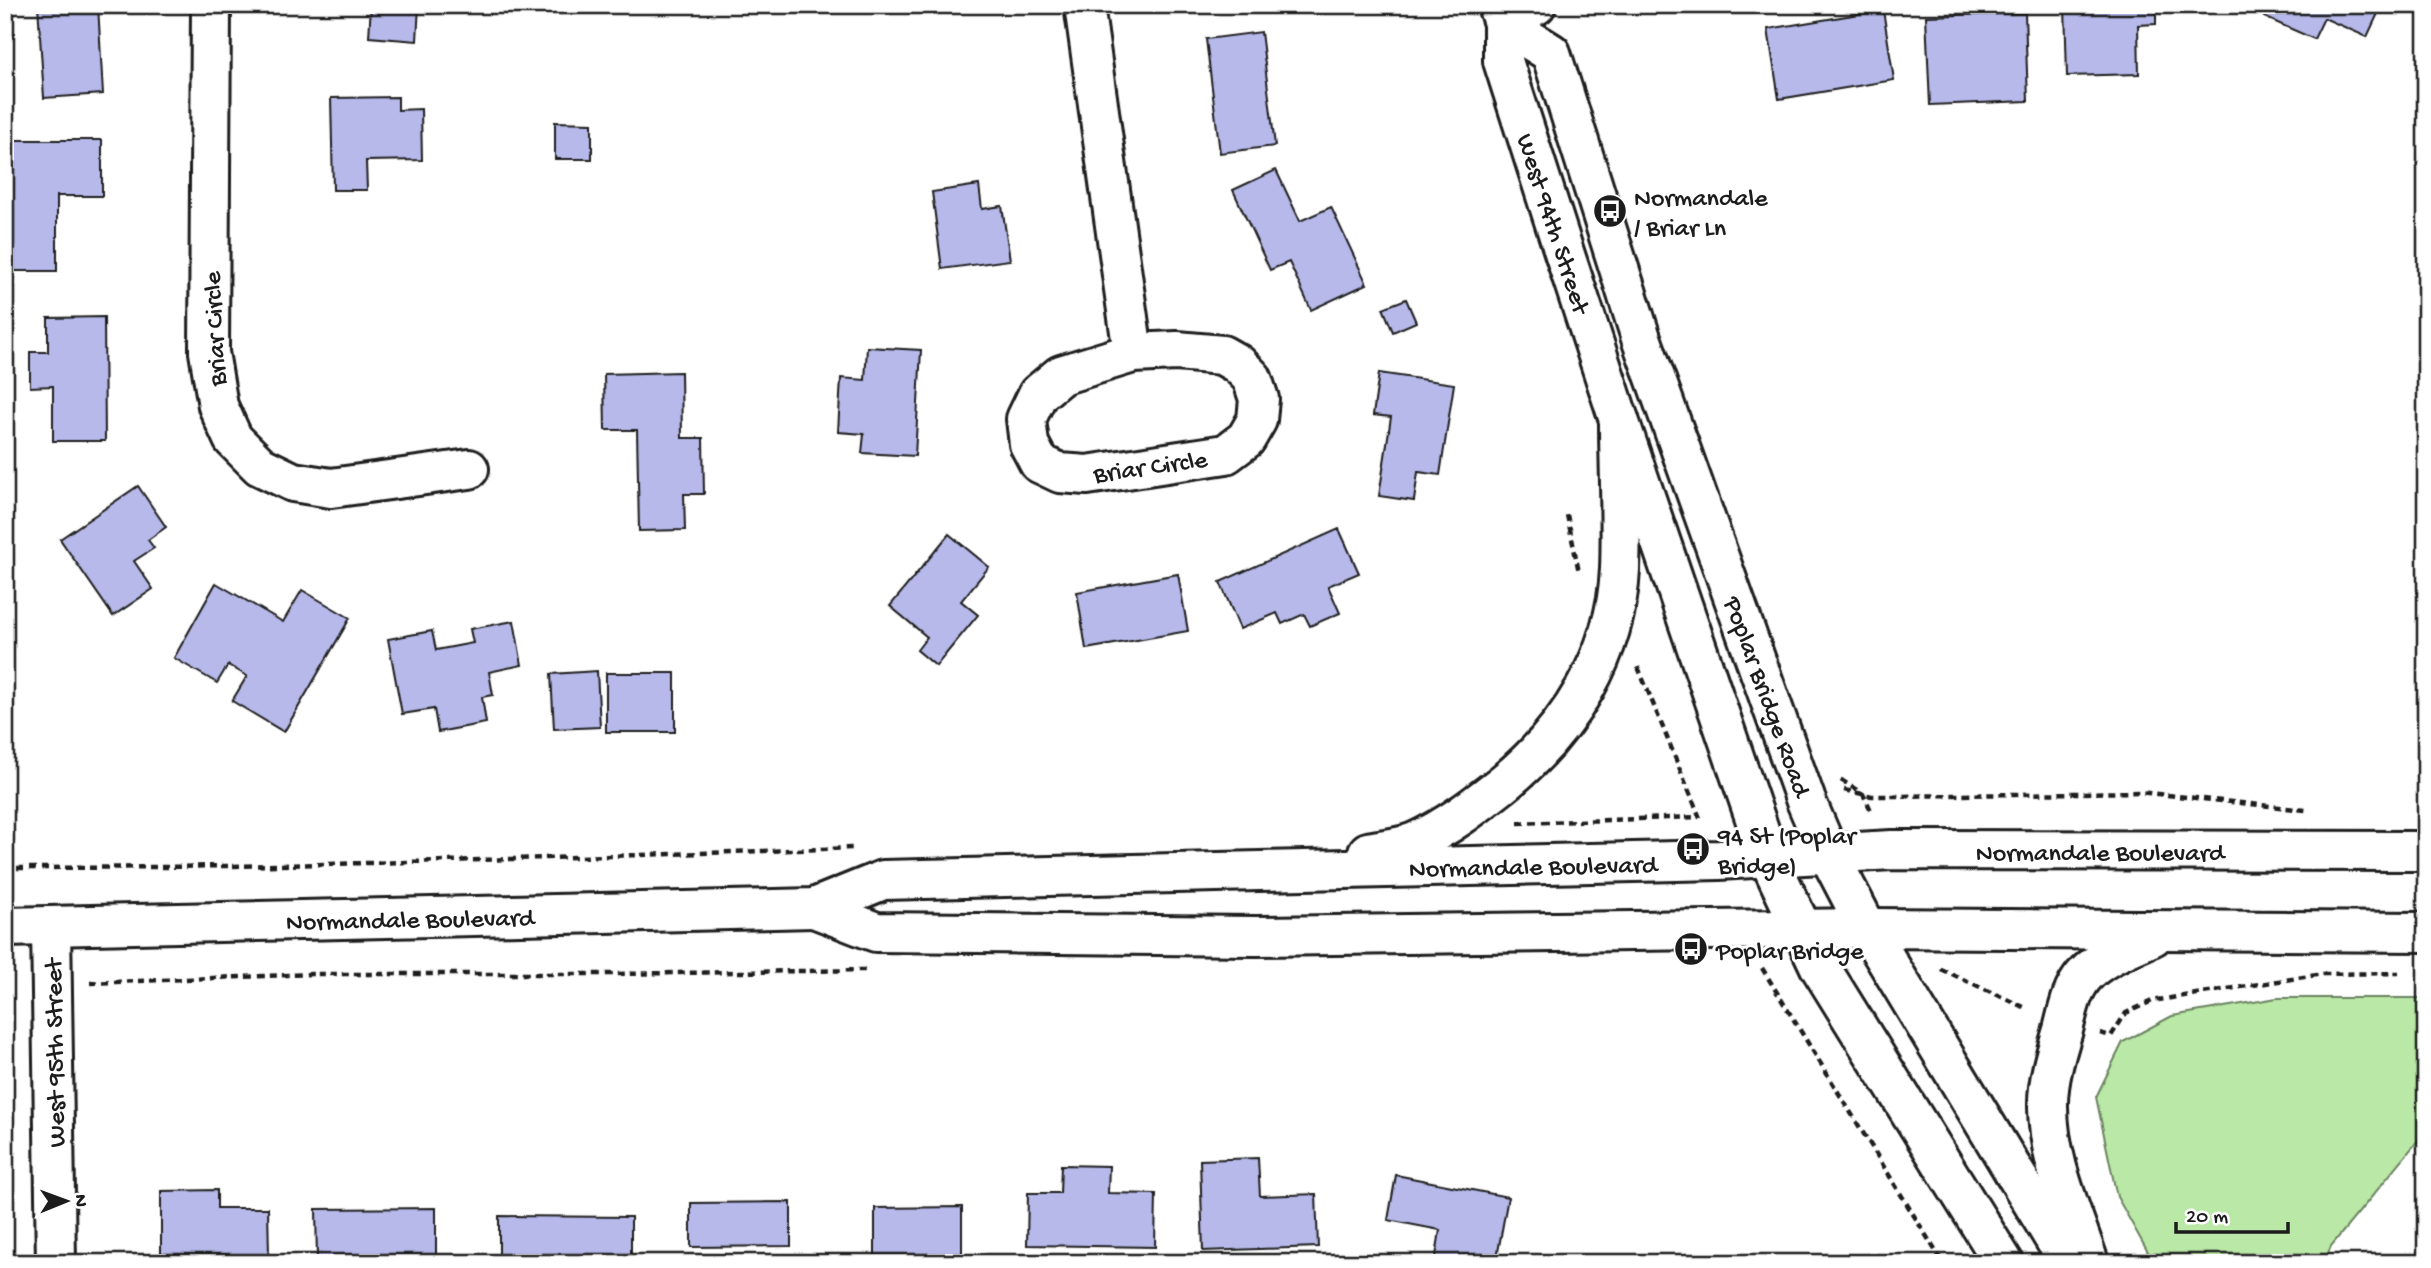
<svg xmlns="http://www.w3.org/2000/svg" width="2431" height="1268" viewBox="0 0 2431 1268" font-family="'Gochi Hand',sans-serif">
	<rect width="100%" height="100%" fill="#fff"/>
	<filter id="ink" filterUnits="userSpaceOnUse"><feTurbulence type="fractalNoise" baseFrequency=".0143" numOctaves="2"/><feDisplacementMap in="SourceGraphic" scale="14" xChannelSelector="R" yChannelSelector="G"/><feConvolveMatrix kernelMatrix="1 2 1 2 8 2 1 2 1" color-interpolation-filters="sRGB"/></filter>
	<g filter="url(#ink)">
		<path fill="#bae8a6" stroke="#6b8261" stroke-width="2" d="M2277 998H2426V1131L2331 1246 2324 1263H2154L2117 1197 2096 1097 2123 1042 2172 1016Z"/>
		<g fill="#b6b9ea" stroke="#1c1c1c" stroke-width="2">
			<path d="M38 5H98L103 94 44 98Z"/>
			<path d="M371 5H419L417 41 369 37Z"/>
			<path d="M552 5H584L585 12 552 14Z"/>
			<path d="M2065 5H2156V24L2138 25 2139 74 2067 76Z"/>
			<path d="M2269 5H2382L2367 37 2324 18 2314 39 2264 17Z"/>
			<path d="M1883 10 1894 80 1779 99 1768 29Z"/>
			<path d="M2025 13 2028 101 1930 105 1926 16Z"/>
			<path d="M1261 32 1275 146 1220 153 1206 39Z"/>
			<path d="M398 97V110L421 109 422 160 366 161 367 190H333L331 98Z"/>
			<path d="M555 122 592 123V159H555Z"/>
			<path d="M12 140H102V196H57V271H5V223H12Z"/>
			<path d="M1276 170 1300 221 1331 207 1367 284 1311 310 1289 262 1270 270 1233 190Z"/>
			<path d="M979 185 982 209 1002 206 1010 260 942 269 932 192Z"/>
			<path d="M1406 299 1416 322 1393 332 1383 308Z"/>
			<path d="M104 317 105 441H53V386L30 387V352H48V318Z"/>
			<path d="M867 347 921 350 915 456 862 453 864 434 838 432 841 378 865 380Z"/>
			<path d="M681 372 682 438H703L704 494H684L685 530 639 531 637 430H605L604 374Z"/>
			<path d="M1379 373 1454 384 1440 475 1418 472 1414 501 1379 496 1391 417 1373 415Z"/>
			<path d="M138 486 166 527 148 540 154 548 134 561 153 589 113 616 60 539Z"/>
			<path d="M1339 529 1359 573 1328 586 1340 613 1310 626 1304 614 1282 624 1277 613 1240 629 1220 582Z"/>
			<path d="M949 534 989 567 961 601 978 615 936 666 917 650 927 637 890 606Z"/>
			<path d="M1178 574 1188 631 1086 649 1077 592Z"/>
			<path d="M216 583 283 622 302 590 350 618 284 732 232 701 247 676 228 665 217 683 174 658Z"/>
			<path d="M514 621 522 665 489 672 493 695 482 697 486 723 438 732 434 709 402 714 388 639 432 631 436 650 473 643 470 629Z"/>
			<path d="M597 671 600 727 554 729 551 674Z"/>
			<rect x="606" y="673" width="69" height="59"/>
			<path d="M1258 1158 1260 1196 1316 1194 1318 1247 1203 1251 1200 1160Z"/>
			<path d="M1061 1165 1109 1166 1108 1193 1156 1194 1155 1247 1027 1245 1028 1193H1060Z"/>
			<path d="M1396 1175 1508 1197 1496 1263H1435L1440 1230 1388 1220Z"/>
			<path d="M217 1190V1208H268L269 1255H218V1263H161V1191Z"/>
			<path d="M791 1202V1246L691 1247V1203Z"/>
			<path d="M962 1207V1256H875V1208Z"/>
			<path d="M436 1208V1263H356V1259L317 1260 316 1209Z"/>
			<path d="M499 1216 631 1217V1263H499Z"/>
		</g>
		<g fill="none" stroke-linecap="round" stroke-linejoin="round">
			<g stroke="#1c1c1c" stroke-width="44">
				<g id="minor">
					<path d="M211 5 209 352 218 406 233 439 260 466 293 482 331 488 469 469"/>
					<path d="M1084 5 1133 353"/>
					<path d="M1503 23 1536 5"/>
					<path d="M1177 351 1222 355 1238 364 1252 378 1259 399 1257 420 1246 439 1226 454 1087 475 1060 473 1039 463 1029 444 1026 419 1038 394 1061 375 1133 353Z"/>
					<path d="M51 926 56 1263"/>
				</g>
			</g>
			<g stroke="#1c1c1c" stroke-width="44">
				<g id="tertiary">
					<path d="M1497 5 1503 23V61L1564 252 1619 420 1769 859 1820 967 2004 1263"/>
					<path d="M1503 23 1551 53 1641 338 1806 801 1829 855 1867 928 2069 1263"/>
				</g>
			</g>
			<g stroke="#1c1c1c" stroke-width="44">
				<g id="secondary">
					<path d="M1368 852C1383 849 1401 848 1415 842 1448 827 1476 805 1504 783 1569 730 1616 655 1620 569 1622 520 1619 470 1619 420"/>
					<path d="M814 908 876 932 1255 936 1867 928 2426 932"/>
					<path d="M5 927 814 908 883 880 1719 860 1892 850 2426 851"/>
					<path d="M2089 1263C2072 1211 2047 1158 2048 1103 2048 1080 2056 1053 2063 1030 2068 1011 2071 991 2084 976 2102 956 2130 947 2153 936"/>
				</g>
			</g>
			<g stroke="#1c1c1c" stroke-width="4.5" stroke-dasharray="7 5" stroke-linecap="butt">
				<path d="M1567 515 1579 572"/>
				<path d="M1638 667 1700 818"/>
				<path d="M1841 780 1863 794 1872 812"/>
				<path d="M1844 790 1872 796H1898L2139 792 2306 810"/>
				<path d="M1518 823 1699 817"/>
				<path d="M5 868C289 868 572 857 855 848"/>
				<path d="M1762 968 1943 1263"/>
				<path d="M1941 969 2028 1009"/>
				<path d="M90 983 312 974H614L865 970"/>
				<path d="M2100 1033 2111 1036 2126 1013 2152 1001 2323 974 2399 973"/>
			</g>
			<use href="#minor" stroke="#fff" stroke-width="38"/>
			<use href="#tertiary" stroke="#fff" stroke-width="38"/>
			<use href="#secondary" stroke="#fff" stroke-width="38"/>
		</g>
	</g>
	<defs>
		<g id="bus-disc" transform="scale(1.75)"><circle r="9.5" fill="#1c1c1c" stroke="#fff"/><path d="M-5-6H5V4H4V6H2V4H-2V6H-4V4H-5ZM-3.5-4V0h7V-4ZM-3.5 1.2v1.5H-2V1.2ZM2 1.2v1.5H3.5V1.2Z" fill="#fff"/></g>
	</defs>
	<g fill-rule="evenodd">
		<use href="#bus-disc" x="1610" y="211"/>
		<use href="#bus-disc" x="1693" y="849"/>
		<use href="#bus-disc" x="1691" y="949"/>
	</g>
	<g text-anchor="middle" stroke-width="6" stroke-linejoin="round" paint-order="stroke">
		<g font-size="26" fill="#1c1c1c" stroke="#fff" text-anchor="start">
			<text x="1634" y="205">Normandale<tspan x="1634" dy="30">/ Briar Ln</tspan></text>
			<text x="1718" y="843">94 St (Poplar<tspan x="1718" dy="30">Bridge)</tspan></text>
			<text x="1716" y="958">Poplar Bridge</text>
		</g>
		<g font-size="26" fill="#1c1c1c" stroke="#fff">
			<text transform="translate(1555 223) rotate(72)" y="9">West 94th Street</text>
			<text transform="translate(213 329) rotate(-93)" y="9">Briar Circle</text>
			<text transform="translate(1150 465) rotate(-8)" y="9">Briar Circle</text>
			<text transform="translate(1769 696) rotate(70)" y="9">Poplar Bridge Road</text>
			<text x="2100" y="860">Normandale Boulevard</text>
			<text transform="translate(1533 865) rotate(-1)" y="9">Normandale Boulevard</text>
			<text transform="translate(410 918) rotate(-1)" y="9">Normandale Boulevard</text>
			<text transform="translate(53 1053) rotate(-91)" y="9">West 95th Street</text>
		</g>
	</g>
	<rect width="2431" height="1268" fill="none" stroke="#fff" stroke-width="28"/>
	<rect x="14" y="14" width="2403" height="1240" fill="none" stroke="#1c1c1c" stroke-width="2.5" filter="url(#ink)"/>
	<g transform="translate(66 1201) rotate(89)" stroke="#ffffff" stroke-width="5" paint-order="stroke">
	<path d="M0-5L12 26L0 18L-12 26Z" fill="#1c1c1c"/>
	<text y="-10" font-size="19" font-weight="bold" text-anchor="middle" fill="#1c1c1c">N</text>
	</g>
	<path d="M2176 1222v10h112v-10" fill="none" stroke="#1c1c1c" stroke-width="3.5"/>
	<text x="2186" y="1222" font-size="21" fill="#1c1c1c" stroke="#ffffff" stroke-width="5" paint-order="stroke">20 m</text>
</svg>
